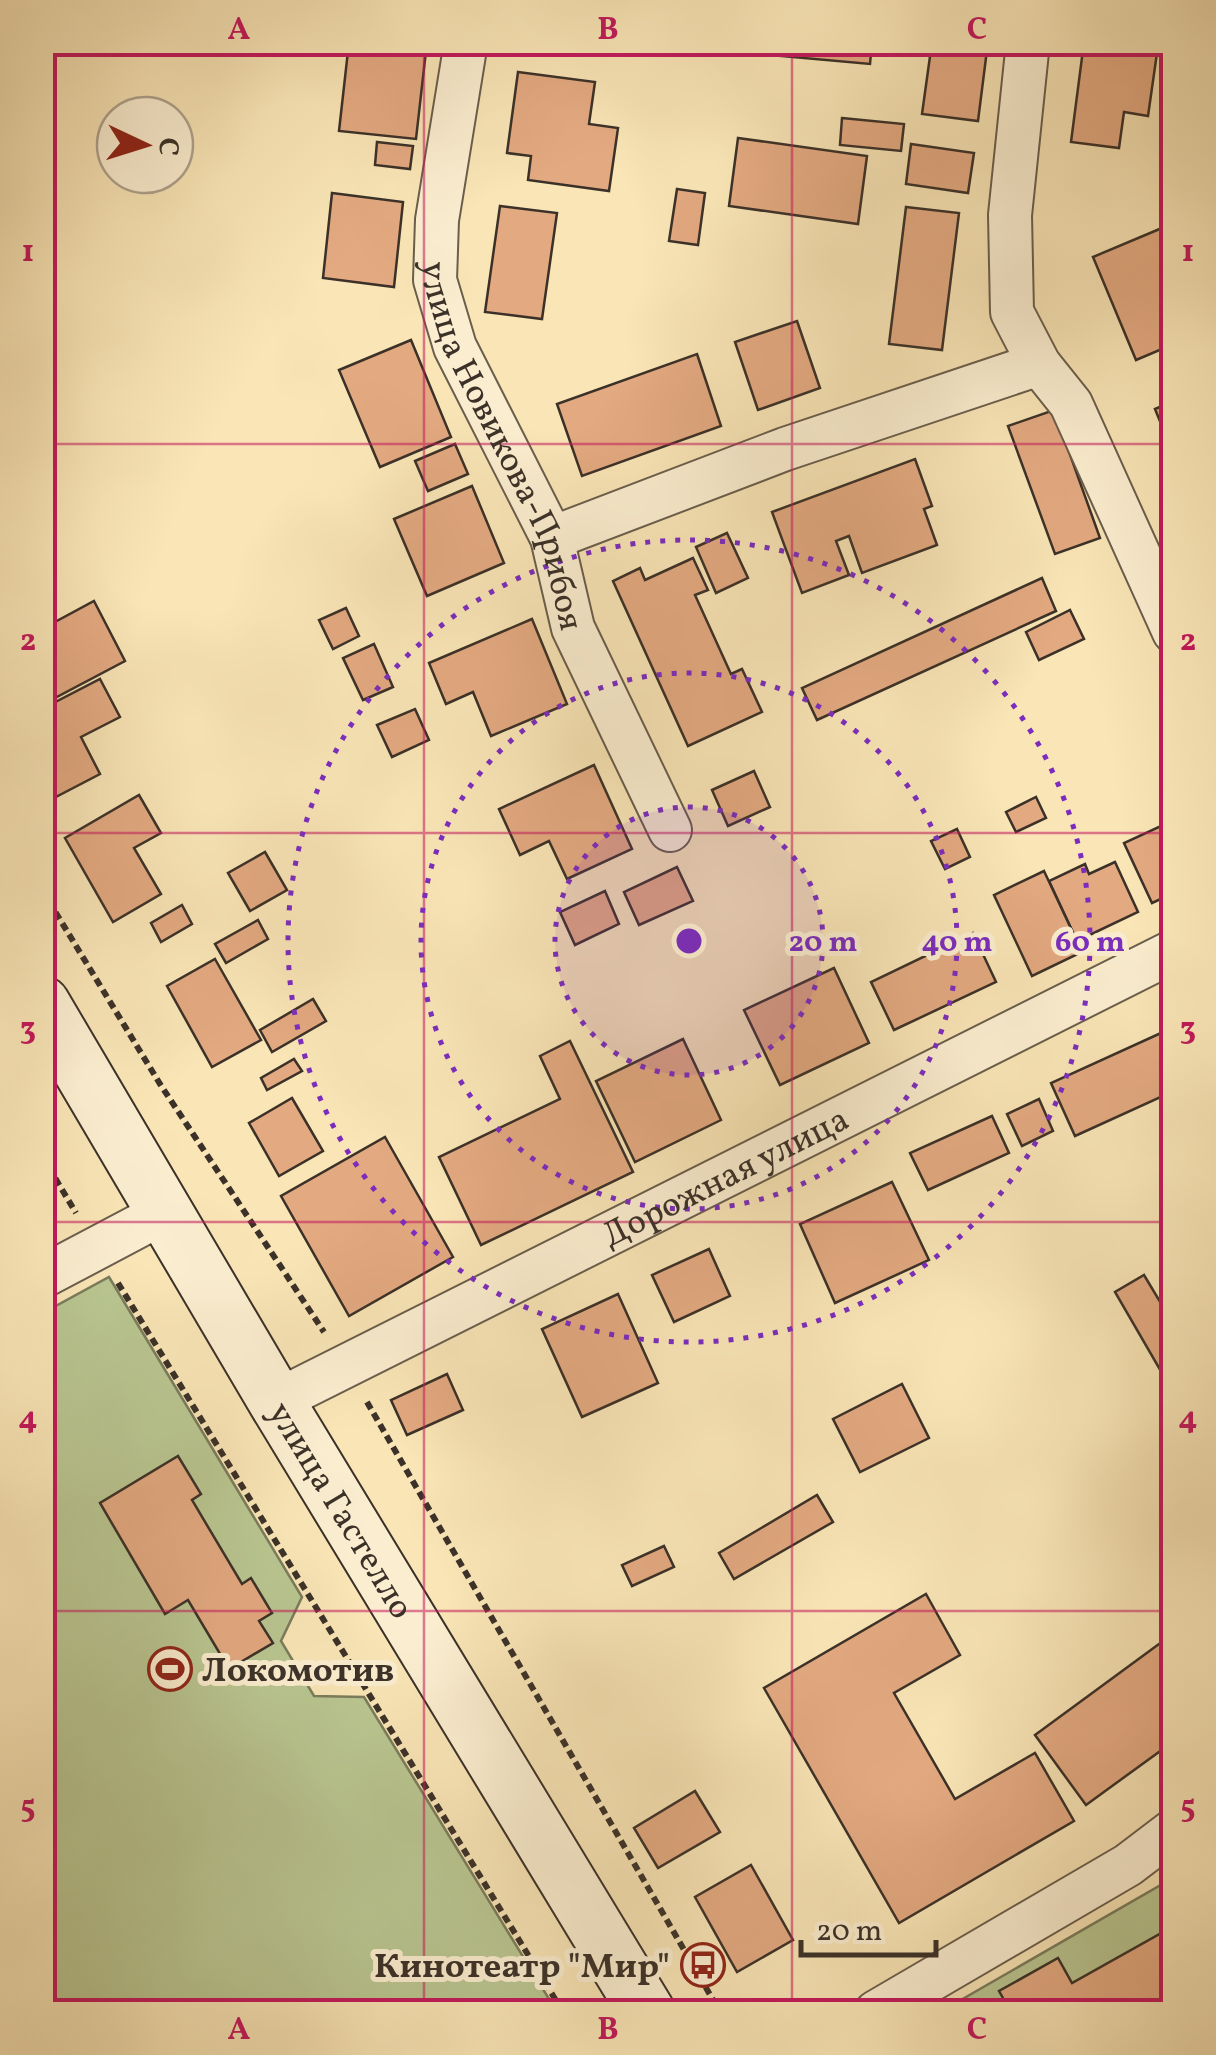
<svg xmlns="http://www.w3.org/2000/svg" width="1216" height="2055" viewBox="0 0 1216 2055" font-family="Vollkorn,serif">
	<rect width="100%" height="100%" fill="#f9e5b6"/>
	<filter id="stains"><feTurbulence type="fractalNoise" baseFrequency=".002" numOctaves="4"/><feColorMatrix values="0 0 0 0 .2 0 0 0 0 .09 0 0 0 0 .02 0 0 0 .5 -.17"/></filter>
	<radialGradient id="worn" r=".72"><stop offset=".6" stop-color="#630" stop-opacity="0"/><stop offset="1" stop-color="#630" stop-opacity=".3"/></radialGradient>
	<g fill="#b9c691" stroke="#7a7c5c" stroke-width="2.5">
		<path d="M109 1277 302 1597 281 1641 314 1696 364 1697 557 2012H43V1313Z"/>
		<path d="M1173 1878V2012H940Z"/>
	</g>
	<g fill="#e3a981" stroke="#3b3128" stroke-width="2.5">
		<path d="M349 42H427L416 139 339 131Z"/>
		<path d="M727 42H872L870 64 727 51Z"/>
		<path d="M932 42H988L978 121 922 114Z"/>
		<path d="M1084 42 1158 46 1148 116 1124 112 1119 148 1071 142Z"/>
		<path d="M518 72 595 82 589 124 618 128 609 191 528 180 531 156 507 153Z"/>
		<path d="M842 118 904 124 901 151 840 145Z"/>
		<path d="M738 138 867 156 858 224 729 206Z"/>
		<path d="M377 142 413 146 410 169 375 165Z"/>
		<path d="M911 144 974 153 968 193 906 184Z"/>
		<path d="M677 189 705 193 698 245 669 241Z"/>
		<path d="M332 193 403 202 394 287 323 278Z"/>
		<path d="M500 206 557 213 542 319 485 312Z"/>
		<path d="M906 207 959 213 942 350 889 344Z"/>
		<path d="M1162 228 1174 255V344L1136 360 1093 257Z"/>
		<path d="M797 321 820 388 758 410 735 342Z"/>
		<path d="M411 340 451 437 380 467 339 370Z"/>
		<path d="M697 354 721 426 582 476 557 404Z"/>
		<path d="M1174 401V425L1163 429 1155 409Z"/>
		<path d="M1054 410 1100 538 1055 554 1008 426Z"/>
		<path d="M455 444 468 474 428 491 415 461Z"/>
		<path d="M915 459 932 506 924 509 937 545 862 573 849 536 836 541 849 575 802 593 772 512Z"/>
		<path d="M472 486 504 563 427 596 394 519Z"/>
		<path d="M727 533 748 578 716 593 696 547Z"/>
		<path d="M693 558 708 590 695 595 731 674 742 669 762 712 688 746 613 581 640 568 645 580Z"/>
		<path d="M1042 578 1056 611 817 720 802 688Z"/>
		<path d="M94 601 125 661 51 700 42 683V629Z"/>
		<path d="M346 608 359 636 333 649 319 620Z"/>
		<path d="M1070 610 1084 639 1039 660 1026 632Z"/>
		<path d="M532 619 567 704 491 736 473 692 446 704 429 663Z"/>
		<path d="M374 644 393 687 363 700 343 658Z"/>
		<path d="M100 679 120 717 81 737 100 774 48 801 42 790V709Z"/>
		<path d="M415 709 429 740 392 757 377 725Z"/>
		<path d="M594 765 632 849 567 879 549 841 520 855 499 809Z"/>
		<path d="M754 771 770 807 728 826 712 790Z"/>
		<path d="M139 795 161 833 134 848 161 894 113 922 65 838Z"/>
		<path d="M1036 797 1046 818 1016 832 1006 812Z"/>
		<path d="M1174 820V893L1152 903 1124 843Z"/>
		<path d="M957 829 970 857 945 869 931 841Z"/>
		<path d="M265 852 287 890 250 911 228 873Z"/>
		<path d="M1115 862 1138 912 1077 941 1049 881 1085 864 1089 874Z"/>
		<path d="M677 867 693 901 639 925 624 892Z"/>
		<path d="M1044 871 1082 952 1032 976 994 895Z"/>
		<path d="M605 891 619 924 575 945 560 912Z"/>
		<path d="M182 905 192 924 161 942 151 923Z"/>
		<path d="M258 920 268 939 226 963 215 944Z"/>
		<path d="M973 933 996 982 894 1030 871 982Z"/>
		<path d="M215 959 261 1040 212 1067 167 986Z"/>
		<path d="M834 968 869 1043 780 1085 744 1010Z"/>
		<path d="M313 999 326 1021 272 1052 260 1030Z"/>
		<path d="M1161 1033 1174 1060V1091L1075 1136 1051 1083Z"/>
		<path d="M683 1039 721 1120 635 1162 596 1081Z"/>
		<path d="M570 1041 633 1172 481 1245 439 1157 560 1099 540 1056Z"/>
		<path d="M294 1059 302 1071 267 1090 261 1078Z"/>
		<path d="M292 1098 323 1151 279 1176 249 1123Z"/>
		<path d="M1039 1099 1053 1131 1022 1146 1007 1114Z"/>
		<path d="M992 1116 1009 1153 928 1190 910 1153Z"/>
		<path d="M385 1137 453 1257 349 1316 281 1196Z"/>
		<path d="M892 1182 929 1260 835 1303 800 1224Z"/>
		<path d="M709 1249 730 1296 674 1322 652 1275Z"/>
		<path d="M1144 1275 1174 1325V1375L1166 1380 1115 1292Z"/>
		<path d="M618 1294 658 1383 582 1417 542 1329Z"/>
		<path d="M447 1374 463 1410 407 1435 391 1400Z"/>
		<path d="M902 1384 929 1438 860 1472 833 1419Z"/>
		<path d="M178 1456 201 1494 192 1500 242 1584 251 1578 272 1613 259 1621 273 1643 229 1669 188 1600 165 1614 100 1503Z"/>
		<path d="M817 1495 833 1522 734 1579 719 1553Z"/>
		<path d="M664 1546 674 1567 632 1586 622 1565Z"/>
		<path d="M926 1594 960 1655 894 1693 955 1799 1035 1753 1074 1821 899 1923 764 1688Z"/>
		<path d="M1174 1633V1741L1086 1805 1035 1735Z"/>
		<path d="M695 1791 720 1832 658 1868 634 1828Z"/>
		<path d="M751 1865 793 1940 737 1972 695 1897Z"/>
		<path d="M1174 1926V2012H1011L999 1991 1058 1958 1072 1983Z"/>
	</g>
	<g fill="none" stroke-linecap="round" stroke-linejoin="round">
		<g stroke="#6a5e4c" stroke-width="46">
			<g id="street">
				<path id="s1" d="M466 42 437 220 435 280 455 347 552 538 573 628 670 830"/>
				<path d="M1028 42 1010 215 1012 312 1039 364 1071 404 1174 632"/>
				<path d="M552 538 785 449 1039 364"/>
				<path d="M42 1277 165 1212"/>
				<path id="s2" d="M276 1401 1174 951"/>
				<path d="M876 2012 1128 1865 1174 1830"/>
			</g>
		</g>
		<g stroke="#3b3128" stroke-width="59">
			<g id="secondary">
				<path id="s3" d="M42 1004 276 1401 647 2012"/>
			</g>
		</g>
		<g stroke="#3b3128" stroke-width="6" stroke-dasharray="8 5" stroke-linecap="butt">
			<path d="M42 890 160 1084 324 1332"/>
			<path d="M42 1156 76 1213"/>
			<path d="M42 1188 57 1180"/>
			<path d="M118 1283 563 2012"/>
			<path d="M367 1402 720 2012"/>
		</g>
		<use href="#street" stroke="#fbeed0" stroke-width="42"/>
		<use href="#secondary" stroke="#fbeed0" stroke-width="55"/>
	</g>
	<path fill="none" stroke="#c2185b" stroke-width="2.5" stroke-opacity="0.55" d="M424 42V2012M792 42V2012M42 444H1174M42 833H1174M42 1222H1174M42 1611H1174"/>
	<circle cx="689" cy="941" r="134" fill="#7b2cbf" fill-opacity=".12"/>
	<g fill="none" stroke="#7b2cbf" stroke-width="5" stroke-dasharray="5 10">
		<circle cx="689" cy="941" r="134"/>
		<circle cx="689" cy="941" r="268"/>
		<circle cx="689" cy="941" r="401"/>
	</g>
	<defs>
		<g id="stadium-ring" transform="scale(2.25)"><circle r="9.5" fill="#fbeed0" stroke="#8f2418" stroke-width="1.5"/><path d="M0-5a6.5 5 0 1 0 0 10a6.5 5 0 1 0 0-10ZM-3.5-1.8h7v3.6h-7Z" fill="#8f2418"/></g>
		<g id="bus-ring" transform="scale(2.25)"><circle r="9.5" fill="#fbeed0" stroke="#8f2418" stroke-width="1.5"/><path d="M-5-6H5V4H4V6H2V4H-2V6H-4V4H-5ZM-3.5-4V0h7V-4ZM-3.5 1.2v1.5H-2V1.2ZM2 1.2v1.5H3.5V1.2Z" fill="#8f2418"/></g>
	</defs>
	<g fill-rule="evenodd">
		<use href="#stadium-ring" x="170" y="1669"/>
		<use href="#bus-ring" x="703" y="1965"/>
	</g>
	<g text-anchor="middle" stroke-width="10" stroke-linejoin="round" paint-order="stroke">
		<g font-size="35" fill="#3b3128" stroke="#fbeed0">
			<text dy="12" stroke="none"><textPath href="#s1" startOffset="420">улица Новикова-Прибоя</textPath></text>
			<text dy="12" stroke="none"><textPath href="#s2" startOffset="502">Дорожная улица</textPath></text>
			<text dy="12" stroke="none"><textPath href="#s3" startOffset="588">улица Гастелло</textPath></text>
		</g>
		<g font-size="35" font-weight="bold" fill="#3b3128" stroke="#fbeed0" text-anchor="start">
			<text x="202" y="1681">Локомотив</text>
			<text x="670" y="1977" text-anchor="end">Кинотеатр "Мир"</text>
		</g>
	</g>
	<circle cx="689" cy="941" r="15" fill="#7b2cbf" stroke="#fbeed0" stroke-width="5"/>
	<g font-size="30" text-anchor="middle" font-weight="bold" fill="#7b2cbf" stroke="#fbeed0" stroke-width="10" stroke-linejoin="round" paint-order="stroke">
		<text x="823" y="951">20 m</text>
		<text x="957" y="951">40 m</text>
		<text x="1090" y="951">60 m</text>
	</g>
	<rect width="1216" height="2055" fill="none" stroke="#f9e5b6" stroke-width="110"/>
	<g transform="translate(145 145) rotate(94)"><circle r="48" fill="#fbeed0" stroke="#aea28d" stroke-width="2.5"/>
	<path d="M0-8L18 38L0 25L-18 38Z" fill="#8f2418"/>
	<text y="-15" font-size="28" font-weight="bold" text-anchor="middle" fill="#3b3128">С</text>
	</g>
	<path d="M801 1940v15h135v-15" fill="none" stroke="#3b3128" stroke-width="5"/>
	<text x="816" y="1940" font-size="30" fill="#3b3128" stroke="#fbeed0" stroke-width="8" paint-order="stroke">20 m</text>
	<rect x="55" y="55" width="1106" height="1945" fill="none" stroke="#c2185b" stroke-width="4"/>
	<g font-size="32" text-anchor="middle" font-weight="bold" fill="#c2185b">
		<text x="239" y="39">A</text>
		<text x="608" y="39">B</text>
		<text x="977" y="39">C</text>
		<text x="28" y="261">1</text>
		<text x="1188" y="261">1</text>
		<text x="28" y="650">2</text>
		<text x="1188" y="650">2</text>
		<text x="28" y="1039">3</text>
		<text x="1188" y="1039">3</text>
		<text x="28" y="1428">4</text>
		<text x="1188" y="1428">4</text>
		<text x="28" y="1817">5</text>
		<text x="1188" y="1817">5</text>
		<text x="239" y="2039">A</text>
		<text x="608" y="2039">B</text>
		<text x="977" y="2039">C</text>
	</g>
	<rect width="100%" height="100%" filter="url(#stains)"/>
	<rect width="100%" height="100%" fill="url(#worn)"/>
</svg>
